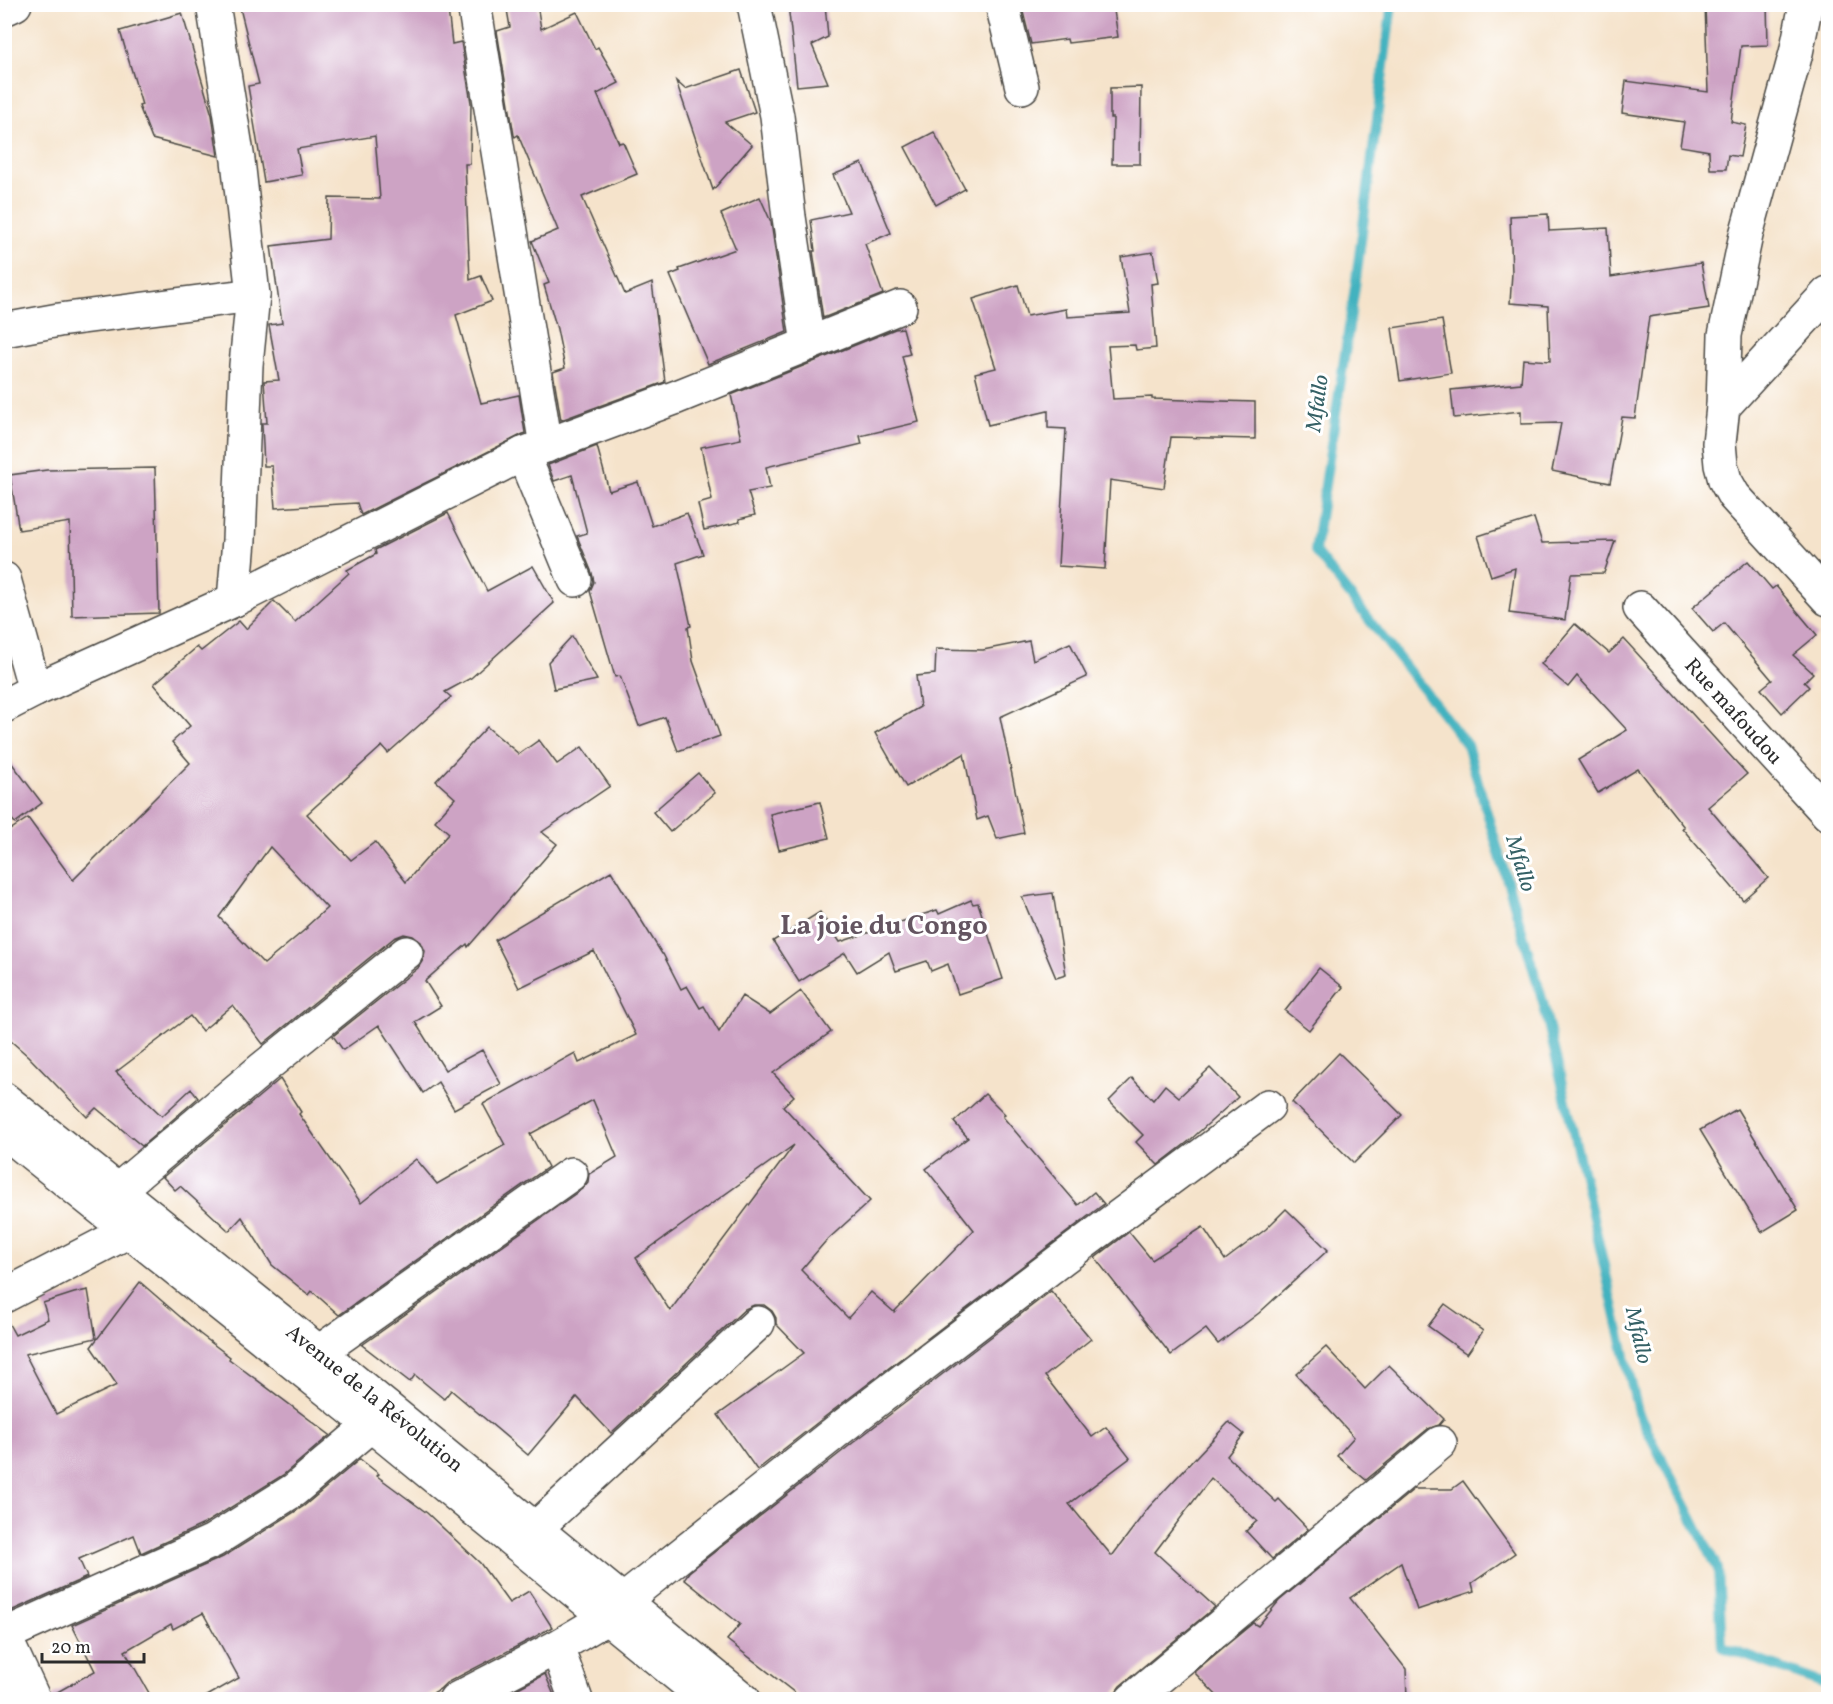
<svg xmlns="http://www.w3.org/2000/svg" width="1833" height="1704" viewBox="0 0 1833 1704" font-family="Vollkorn,serif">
	<rect width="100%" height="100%" fill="#fff"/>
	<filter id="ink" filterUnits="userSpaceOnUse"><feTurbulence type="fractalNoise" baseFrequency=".0167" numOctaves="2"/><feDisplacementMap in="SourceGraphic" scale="12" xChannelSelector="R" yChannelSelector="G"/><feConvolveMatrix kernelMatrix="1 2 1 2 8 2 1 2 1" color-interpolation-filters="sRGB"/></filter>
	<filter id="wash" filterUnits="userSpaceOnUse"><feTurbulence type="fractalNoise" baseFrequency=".008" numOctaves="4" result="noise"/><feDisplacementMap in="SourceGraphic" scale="24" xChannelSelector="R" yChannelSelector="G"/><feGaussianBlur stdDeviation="1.35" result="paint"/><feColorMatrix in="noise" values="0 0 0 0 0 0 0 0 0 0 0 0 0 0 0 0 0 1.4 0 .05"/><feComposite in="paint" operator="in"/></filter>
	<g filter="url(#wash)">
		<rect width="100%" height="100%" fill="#f5e3cb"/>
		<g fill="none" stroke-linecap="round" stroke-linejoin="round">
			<path stroke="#43b2bf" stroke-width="10" d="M1392 4 1355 287 1315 551 1467 745 1543 1002 1638 1412 1718 1569 1722 1647 1828 1685"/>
		</g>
		<g id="blocks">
			<g fill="#cda3c4" fill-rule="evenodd">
				<path d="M239 4H428L429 11 448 9 452 44 461 42 471 103 470 164H465L470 280 481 276 492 301 456 315 481 403 519 395 525 433 361 515 357 503 275 508 272 466H264L262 425V423H267L264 381 279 380 269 325 282 323 271 246 328 239 329 198 380 199 375 136 297 149 302 175 264 182 248 86 259 84Z"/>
				<path d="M506 4H537L541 29 577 12 595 49 598 47 619 83 597 94 619 143 623 142 637 174 582 197 625 294 652 283 665 382 561 420 553 372 565 368 557 329 544 285 549 283 532 241 558 230 518 135 515 137 514 135 497 31 510 27Z"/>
				<path d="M788 4H825L828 37 812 45 828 83 797 86Z"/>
				<path d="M1021 4H1113L1118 37 1068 43 1067 39 1031 44Z"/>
				<path d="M1705 4H1767L1768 45 1741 46 1731 122 1746 125 1740 157 1728 155 1726 169H1710L1709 151 1680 146 1684 122 1622 113 1626 81 1708 92Z"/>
				<path d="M182 13 212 115 218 156 152 139 139 106 142 105 120 31Z"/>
				<path d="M741 70 755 112 725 122 752 145 713 190 676 81 685 89Z"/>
				<path d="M1141 87 1140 164H1112L1113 118H1110V88Z"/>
				<path d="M934 132 965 189 936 205 905 147Z"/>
				<path d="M862 163 891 233 865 244 883 294 823 318 813 251H815L811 220 849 212 833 175Z"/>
				<path d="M760 197 771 222 787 332 708 364 670 275 680 271 679 269 736 249 721 214Z"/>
				<path d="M1548 214 1549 231 1608 228 1611 277 1701 263 1709 308 1649 317 1635 418 1622 417 1610 483 1552 471 1561 423 1521 424V411L1454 418 1451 390 1521 383 1523 359 1550 361 1548 306 1510 303 1512 273 1510 216Z"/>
				<path d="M1153 252 1158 283 1151 284 1156 348 1136 350 1135 345 1108 346 1113 399 1152 397V399L1255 402V439L1171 437 1164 488 1110 480 1105 569 1058 566 1066 429 1048 428V411L988 425 975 373 996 368 973 299 1018 285 1027 316 1066 309 1067 317 1130 313 1121 257Z"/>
				<path d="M1442 320 1451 373 1400 381 1392 328Z"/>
				<path d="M903 328 910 354 902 356 919 422 860 436 862 444 766 467 770 488 748 492 755 515 739 519 740 522 704 530 698 504 712 500 701 447 741 439 731 395 895 329Z"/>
				<path d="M597 446 609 491 638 482 652 526 687 513 703 554 677 563 691 626 688 627 693 661 720 736 678 751 665 717 639 726 620 676 615 677 590 591 594 582 592 573 577 536 587 533 572 475 554 481 548 465Z"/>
				<path d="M155 468 159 613 72 616 70 522 19 530 10 475 47 470Z"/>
				<path d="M448 513 487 591 533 566 554 603 471 678 445 692 451 697 388 753 382 746 307 814 351 860 375 842 406 882 449 833 435 821 455 798 436 781 487 727 519 754 539 740 557 764 582 747 610 786 542 832 557 844 468 947 467 944 425 981 441 1006 415 1022 445 1070 482 1050 501 1084 454 1109 438 1082 423 1093 379 1025 343 1050 333 1036 418 968 423 960 425 951 421 942 413 936 404 934 394 938 263 1044 233 1005 202 1031 190 1016 116 1072 162 1116 191 1089 198 1098 142 1146 96 1108 87 1117 28 1056 4 1035V834L28 818 73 880 190 763 172 742 190 726 154 684 197 647 201 651 239 621 246 629 274 601 295 622 349 573 347 570 376 554 375 550ZM270 847 327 908 306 927 307 928 264 964 219 917Z"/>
				<path d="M1534 518 1542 543 1615 541 1604 573 1571 574 1565 620 1509 613 1515 568 1491 576 1478 536Z"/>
				<path d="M1748 561 1772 589 1776 586 1817 635 1793 655 1813 673 1804 682 1809 687 1782 713 1761 689 1772 680 1724 623 1713 632 1692 608Z"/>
				<path d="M1575 624 1609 653 1624 639 1747 774 1708 807 1768 878 1743 900 1682 828 1684 827 1638 769 1598 793 1578 760 1627 730 1577 676 1568 687 1541 664Z"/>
				<path d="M572 636 597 680 554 689 548 662Z"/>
				<path d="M1029 641 1033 660 1070 643 1087 677 1000 717 1024 833 997 839 988 816 977 820 964 754 906 787 875 733 920 707 916 676 935 674 936 649 983 650Z"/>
				<path d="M4 753 42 803 15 823 4 810Z"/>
				<path d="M698 773 715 793 670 832 653 812Z"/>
				<path d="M820 802 829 838 779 850 770 814Z"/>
				<path d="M611 871 662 954H663L681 989 687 986 700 1008 704 1006 719 1032 742 996 770 1014 801 991 831 1032 773 1073 794 1096 783 1106 870 1201 825 1242 801 1270 848 1318 871 1292 894 1312 974 1230 926 1169 968 1138 954 1122 985 1094 1005 1114 1003 1117 1078 1205 1094 1192 1104 1204 831 1412 757 1470 718 1415 804 1353 776 1324V1318L772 1311 764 1305H754L745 1309 611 1433 577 1397 528 1455 451 1390 444 1399 415 1375 410 1382 362 1345 582 1189 588 1182 589 1174 617 1157 593 1100 530 1134 548 1167 339 1315 312 1291 309 1295 272 1265 242 1217 229 1231 180 1186 175 1190 163 1177 280 1079 301 1112 299 1114 361 1203 416 1159 437 1184 505 1145 483 1104 575 1053 579 1063 636 1035 594 951 519 988 495 940ZM794 1145 670 1311 636 1258Z"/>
				<path d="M1053 893 1066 975 1056 978 1022 897Z"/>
				<path d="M971 900 973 904 978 903 1003 979 958 994 948 964 931 971 927 961 896 971 889 952 857 972 845 953 799 982 773 941 820 912 840 942 937 910 939 914Z"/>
				<path d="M1319 968 1343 987 1309 1030 1285 1011Z"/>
				<path d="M1339 1053 1402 1115 1354 1163 1292 1102Z"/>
				<path d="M1210 1068 1238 1097 1189 1141 1158 1165 1136 1142 1143 1135 1109 1101 1132 1078 1153 1100 1165 1085 1179 1097Z"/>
				<path d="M1737 1109 1798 1210 1762 1232 1700 1130Z"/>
				<path d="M1286 1209 1328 1250 1259 1313 1218 1344 1206 1329 1171 1355 1095 1258 1129 1232 1152 1260 1203 1227 1225 1260 1266 1229Z"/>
				<path d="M140 1282 200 1334 230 1357 229 1359 330 1435 283 1475 204 1524 141 1553 134 1535 79 1559 87 1577 4 1614V1315L15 1335 48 1319 43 1303 74 1293 88 1290 96 1338 25 1354 56 1414 117 1385 91 1347Z"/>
				<path d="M1051 1291 1091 1339 1045 1376 1092 1437 1106 1427 1130 1458 1069 1504 1112 1556 1149 1507 1229 1422 1244 1434 1227 1456 1276 1502 1279 1499 1308 1529 1272 1559 1246 1531 1257 1521 1211 1478 1155 1552 1215 1607 1120 1686 1115 1693 1114 1700H804L727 1640 740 1624 684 1579 689 1572 854 1442Z"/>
				<path d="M1445 1304 1483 1331 1467 1354 1428 1326Z"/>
				<path d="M1326 1347 1365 1389 1389 1365 1444 1419 1439 1425 1428 1429 1366 1480 1337 1456 1354 1437 1296 1374Z"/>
				<path d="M360 1459 379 1474 377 1476 427 1513 480 1563 509 1603 529 1591 552 1627 533 1638 446 1683 440 1689 421 1700H200L239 1678 203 1613 173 1629 171 1624 125 1651 153 1700H52V1695L95 1671 72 1625 223 1557 304 1506Z"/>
				<path d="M1463 1481 1515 1553 1472 1583 1474 1591 1417 1610 1401 1563 1350 1598 1406 1669 1407 1700H1221L1194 1672 1253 1623 1258 1626 1279 1601 1414 1489H1452Z"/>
				<path d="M545 1674 556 1700H504L503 1696Z"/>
			</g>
		</g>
	</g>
	<g filter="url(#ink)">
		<use href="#blocks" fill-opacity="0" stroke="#494743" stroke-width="1.5"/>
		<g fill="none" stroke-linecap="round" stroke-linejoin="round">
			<g stroke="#494743" stroke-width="36">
				<g id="minor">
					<path d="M213 4 238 160 253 295 246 365 239 540 234 600"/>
					<path d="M474 4 546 446"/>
					<path d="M754 4 777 116 789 217 808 344"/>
					<path d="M1002 4 1022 87"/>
					<path d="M4 9 15 4"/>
					<path d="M1828 293 1723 407 1719 443 1721 465 1725 480 1734 496 1828 599"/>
					<path d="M4 330 59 320 253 295"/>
					<path d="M1723 407 1725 335 1746 235 1796 53 1806 4"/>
					<path d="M523 454 575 580"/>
					<path d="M4 579 35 690"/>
					<path d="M1640 608 1828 814"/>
					<path d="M4 706 35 690 234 600 523 454 677 397 900 307"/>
					<path d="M118 1190 262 1069 406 953"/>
					<path d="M4 1296 129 1231 149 1216"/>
					<path d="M319 1352 571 1174"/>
					<path d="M535 1529 758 1323"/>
					<path d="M4 1635 213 1541 294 1490 371 1425 387 1408"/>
					<path d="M4 1635 34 1700"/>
					<path d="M557 1647 576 1700"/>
					<path d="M455 1700 557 1647 606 1618 623 1601 842 1427 1063 1258 1268 1106"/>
					<path d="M1132 1700 1440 1443"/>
				</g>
			</g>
			<g stroke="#494743" stroke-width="36">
				<g id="tertiary">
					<path d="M4 1099 319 1352 744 1700"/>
					<path d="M4 1131 371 1425 708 1700"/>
				</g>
			</g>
			<use href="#minor" stroke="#fff" stroke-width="33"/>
			<use href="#tertiary" stroke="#fff" stroke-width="33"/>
		</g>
	</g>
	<g text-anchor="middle" stroke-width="6" stroke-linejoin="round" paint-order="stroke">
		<g font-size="21" fill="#2b2b2b" stroke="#fff">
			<text transform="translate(1734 711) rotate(48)" y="7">Rue mafoudou</text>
			<text transform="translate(375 1398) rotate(39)" y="7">Avenue de la Révolution</text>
		</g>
		<g font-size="22" font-style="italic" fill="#356166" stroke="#fff">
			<text transform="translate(1316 403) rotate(-82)" y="8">Mfallo</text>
			<text transform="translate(1522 863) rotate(73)" y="8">Mfallo</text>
			<text transform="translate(1640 1335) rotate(77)" y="8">Mfallo</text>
		</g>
		<g font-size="27" font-weight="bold" fill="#645561" stroke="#fff">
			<text x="884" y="934">La joie du Congo</text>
		</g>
	</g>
	<rect width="1833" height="1704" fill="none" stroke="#fff" stroke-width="24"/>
	<path d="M42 1653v9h102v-9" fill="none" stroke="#2b2b2b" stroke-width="3"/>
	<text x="51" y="1653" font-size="18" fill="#2b2b2b" stroke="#ffffff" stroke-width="4.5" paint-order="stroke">20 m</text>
</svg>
